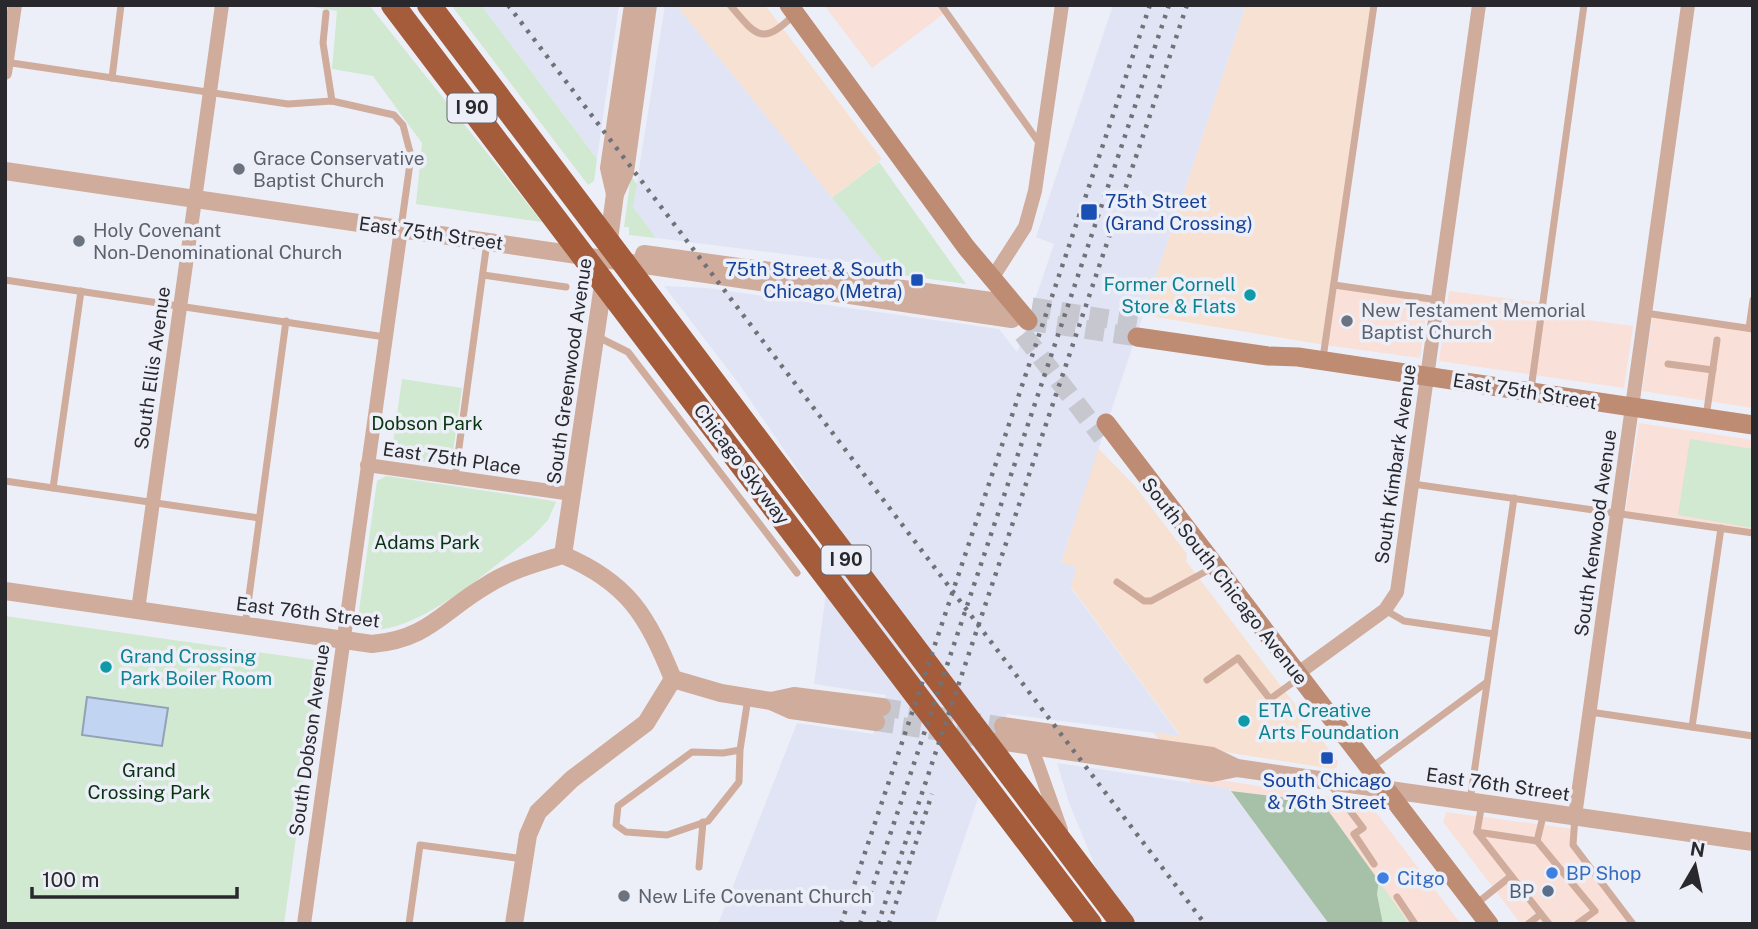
<svg xmlns="http://www.w3.org/2000/svg" width="1758" height="929" viewBox="0 0 1758 929" font-family="'Public Sans',sans-serif">
	<rect width="100%" height="100%" fill="#edeff8"/>
	<g fill="#f9e0d8">
		<path d="M824 5H941L946 12 872 68Z"/>
		<path d="M1334 285 1428 298 1420 358 1325 345Z"/>
		<path d="M1449 291 1543 303 1542 314 1633 326 1624 388 1439 361Z"/>
		<path d="M1653 314 1753 329V408L1642 391Z"/>
		<path d="M1639 423 1753 440V533L1625 514Z"/>
		<path d="M1187 775 1369 803 1461 924H1409L1322 802 1231 791 1228 788 1191 783Z"/>
		<path d="M1446 812 1574 829 1573 845 1633 924H1521L1443 822Z"/>
	</g>
	<g fill="#f7e1d3">
		<path d="M676 5H765L882 159 832 198Z"/>
		<path d="M1246 5H1373L1325 345 1143 315Z"/>
		<path d="M1098 448 1135 486 1187 554 1186 561 1338 761 1337 767 1333 769 1161 742 1153 732 1180 735 1071 587 1061 563Z"/>
	</g>
	<g fill="#e1e4f4">
		<path d="M481 5H619L597 159Z"/>
		<path d="M665 5H676L888 267 656 238 633 207Z"/>
		<path d="M1113 5H1246L1061 562 1076 567 1071 588 1180 736 1007 714 935 924H718L797 723 873 734 886 695 814 684 835 524 739 384 664 286 707 288 999 329 1017 352 1054 244 1036 237Z"/>
		<path d="M1057 763 1228 788 1329 924H1119L1069 803Z"/>
	</g>
	<g fill="#d0e9d0">
		<path d="M302 5H369L542 222 416 204 422 143 373 76 332 69 337 11Z"/>
		<path d="M451 5H481L597 159 594 181 588 185Z"/>
		<path d="M879 162 966 284 872 271 869 265 887 266 832 198Z"/>
		<path d="M631 176 637 184 633 207 656 238 629 235V227H624Z"/>
		<path d="M402 379 462 388 451 466 391 457Z"/>
		<path d="M1690 439 1753 449V528L1678 515Z"/>
		<path d="M386 476 547 500 556 502 548 520 533 536C493 567 412 640 362 629L358 618 377 481Z"/>
		<path d="M5 616 314 660 320 666 284 924H5Z"/>
		<path d="M1379 881 1409 924H1383L1377 894Z"/>
	</g>
	<path fill="#a7c1a8" d="M1231 791 1322 802 1379 881 1377 894 1383 924H1329Z"/>
	<path fill="#c1d5f2" stroke="#93a1b7" stroke-width="2" d="M87 697 168 708 162 746 82 735Z"/>
	<g fill="none" stroke-linecap="round" stroke-linejoin="round">
		<g stroke="#c6c7cf" stroke-width="18" stroke-dasharray="18 9" stroke-linecap="butt">
			<path d="M882 707 1003 726"/>
			<path d="M876 722 987 739"/>
		</g>
		<g stroke="#c6c7cf" stroke-width="19" stroke-dasharray="19 10" stroke-linecap="butt">
			<path d="M1032 307 1141 324"/>
			<path d="M1028 321 1137 337"/>
			<path d="M1023 334 1102 437"/>
		</g>
		<g stroke="#d0ac9c" stroke-width="7">
			<path d="M730 5C757 37 762 46 795 14"/>
			<path d="M941 5 1040 144"/>
			<path d="M326 13 323 43 332 101"/>
			<path d="M5 62 288 104 332 101 394 115 403 125 411 156 401 228"/>
			<path d="M112 78 121 5"/>
			<path d="M483 275 566 287"/>
			<path d="M5 280 385 337"/>
			<path d="M1334 285 1438 300"/>
			<path d="M1645 313 1753 329"/>
			<path d="M1749 328 1753 300"/>
			<path d="M596 336 628 352 797 573"/>
			<path d="M1323 358 1374 5"/>
			<path d="M1668 364 1713 370"/>
			<path d="M1531 389 1584 5"/>
			<path d="M1706 417 1717 340"/>
			<path d="M455 477 487 242"/>
			<path d="M5 481 259 518"/>
			<path d="M1413 484 1753 533"/>
			<path d="M53 488 81 291"/>
			<path d="M1117 582 1144 601H1151L1214 567"/>
			<path d="M1385 610 1404 621 1494 634"/>
			<path d="M245 626 286 321"/>
			<path d="M1207 680 1238 658 1270 699 1299 678"/>
			<path d="M1590 712 1753 736"/>
			<path d="M1692 727 1721 528"/>
			<path d="M740 750 739 782 708 821 667 835 626 832 616 825 618 806 692 752 723 753 740 750 748 698"/>
			<path d="M1373 766 1487 682"/>
			<path d="M1330 784 1363 828 1354 834 1374 864"/>
			<path d="M1470 801 1514 498"/>
			<path d="M1482 803 1477 832 1537 841"/>
			<path d="M1544 812 1537 841 1595 911 1577 924"/>
			<path d="M1575 816 1573 845 1633 924"/>
			<path d="M1477 832 1541 914"/>
			<path d="M699 867 703 822"/>
			<path d="M1397 897 1415 924"/>
			<path d="M1476 904 1511 876"/>
			<path d="M409 924 420 845 524 859"/>
			<path d="M1528 924 1541 914 1549 924"/>
		</g>
		<g stroke="#d0ac9c" stroke-width="14">
			<path d="M5 73 15 5"/>
			<path d="M991 280 1025 227 1035 191 1062 5"/>
			<path d="M367 465 572 494"/>
			<path d="M138 610 222 5"/>
			<path d="M1297 674 1385 610 1397 592 1479 5"/>
			<path d="M1029 740 1061 830"/>
			<path d="M1575 816 1688 5"/>
			<path d="M304 924 401 229"/>
		</g>
		<g stroke="#d0ac9c" stroke-width="18">
			<path d="M5 171 1012 319"/>
			<path d="M615 194 609 168 633 5"/>
			<path d="M608 247 615 194 625 172 648 5"/>
			<path d="M644 254 999 302"/>
			<path d="M563 555 604 278"/>
			<path d="M5 591 372 644C429 639 442 611 487 585 510 570 537 563 563 555 629 583 647 616 673 679"/>
			<path d="M673 679 721 693 771 701 791 710 876 722"/>
			<path d="M771 701 794 696 882 707"/>
			<path d="M1003 726 1212 756 1237 768 1753 842"/>
			<path d="M998 741 1212 773 1237 768"/>
			<path d="M514 924 528 835 538 812 572 779 646 723 673 679"/>
		</g>
		<g stroke="#be8b73" stroke-width="19">
			<path d="M789 5 966 247 1028 321"/>
			<path d="M1137 337 1268 356 1298 357 1753 425"/>
			<path d="M1106 423 1489 924"/>
		</g>
		<g stroke="#a45c3a" stroke-width="24">
			<path d="M393 5 1090 924"/>
			<path d="M429 5 1123 924"/>
		</g>
		<g stroke="#717278" stroke-width="4.5" stroke-dasharray="3.5 7" stroke-linecap="butt">
			<path d="M508 5 1205 924"/>
			<path d="M841 924 1150 5"/>
			<path d="M860 924 1169 5"/>
			<path d="M878 924 1187 5"/>
			<path d="M889 924 932 794"/>
		</g>
	</g>
	<g fill="#6b7280" stroke="#edeff8" stroke-width="2.5">
		<circle cx="239" cy="169" r="7"/>
		<circle cx="79" cy="241" r="7"/>
		<circle cx="1347" cy="321" r="7"/>
		<circle cx="624" cy="896" r="7"/>
	</g>
	<g fill="#1a4fb4" stroke="#edeff8" stroke-width="2.5">
		<rect x="1080" y="203" width="18" height="18" rx="3.5"/>
		<rect x="910" y="273" width="14" height="14" rx="3.5"/>
		<rect x="1320" y="751" width="14" height="14" rx="3.5"/>
	</g>
	<g fill="#0f9aa8" stroke="#edeff8" stroke-width="2.5">
		<circle cx="1250" cy="295" r="7"/>
		<circle cx="106" cy="667" r="7"/>
		<circle cx="1244" cy="721" r="7"/>
	</g>
	<g fill="#3f7fe0" stroke="#edeff8" stroke-width="2.5">
		<circle cx="1552" cy="873" r="7"/>
		<circle cx="1383" cy="878" r="7"/>
	</g>
	<circle fill="#5c6f8a" stroke="#edeff8" stroke-width="2.5" cx="1548" cy="891" r="7"/>
	<g text-anchor="middle" stroke-width="7" stroke-linejoin="round" paint-order="stroke">
		<g fill="#edeff8" stroke="#64646a" stroke-width="2">
			<rect x="447.5" y="93.5" width="49" height="29" rx="5"/>
			<rect x="821.5" y="545.5" width="49" height="29" rx="5"/>
		</g>
		<g font-size="18" font-weight="bold" fill="#29292d">
			<text x="472" y="114">I 90</text>
			<text x="846" y="566">I 90</text>
		</g>
		<g font-size="19" fill="#5b616d" stroke="#edeff8" text-anchor="start">
			<text x="253" y="165">Grace Conservative<tspan x="253" dy="22">Baptist Church</tspan></text>
			<text x="93" y="237">Holy Covenant<tspan x="93" dy="22">Non-Denominational Church</tspan></text>
			<text x="1361" y="317">New Testament Memorial<tspan x="1361" dy="22">Baptist Church</tspan></text>
			<text x="638" y="903">New Life Covenant Church</text>
		</g>
		<g font-size="19" fill="#164399" stroke="#edeff8" text-anchor="start">
			<text x="1105" y="208">75th Street<tspan x="1105" dy="22">(Grand Crossing)</tspan></text>
			<text x="903" y="276" text-anchor="end">75th Street &amp; South<tspan x="903" dy="22">Chicago (Metra)</tspan></text>
			<text x="1327" y="787" text-anchor="middle">South Chicago<tspan x="1327" dy="22">&amp; 76th Street</tspan></text>
		</g>
		<g font-size="19" fill="#29292d" stroke="#edeff8">
			<text transform="translate(431 233) rotate(8)" y="7">East 75th Street</text>
			<text transform="translate(152 368) rotate(-82)" y="7">South Ellis Avenue</text>
			<text transform="translate(569 371) rotate(-82)" y="7">South Greenwood Avenue</text>
			<text transform="translate(1525 391) rotate(9)" y="7">East 75th Street</text>
			<text transform="translate(452 458) rotate(8)" y="7">East 75th Place</text>
			<text transform="translate(742 464) rotate(53)" y="7">Chicago Skyway</text>
			<text transform="translate(1395 464) rotate(-82)" y="7">South Kimbark Avenue</text>
			<text transform="translate(1595 533) rotate(-82)" y="7">South Kenwood Avenue</text>
			<text transform="translate(1225 581) rotate(52)" y="7">South South Chicago Avenue</text>
			<text transform="translate(308 612) rotate(7)" y="7">East 76th Street</text>
			<text transform="translate(309 740) rotate(-82)" y="7">South Dobson Avenue</text>
			<text transform="translate(1498 784) rotate(8)" y="7">East 76th Street</text>
		</g>
		<g font-size="19" fill="#0d838f" stroke="#edeff8" text-anchor="start">
			<text x="1236" y="291" text-anchor="end">Former Cornell<tspan x="1236" dy="22">Store &amp; Flats</tspan></text>
			<text x="120" y="663">Grand Crossing<tspan x="120" dy="22">Park Boiler Room</tspan></text>
			<text x="1258" y="717">ETA Creative<tspan x="1258" dy="22">Arts Foundation</tspan></text>
		</g>
		<g font-size="19" fill="#093411" stroke="#edeff8">
			<text x="427" y="430">Dobson Park</text>
			<text x="427" y="549">Adams Park</text>
			<text x="149" y="777">Grand<tspan x="149" dy="22">Crossing Park</tspan></text>
		</g>
		<g font-size="19" fill="#366cbe" stroke="#edeff8" text-anchor="start">
			<text x="1566" y="880">BP Shop</text>
			<text x="1397" y="885">Citgo</text>
		</g>
		<g font-size="19" fill="#4e5e75" stroke="#edeff8" text-anchor="end">
			<text x="1534" y="898">BP</text>
		</g>
	</g>
	<rect width="1758" height="929" fill="none" stroke="#29292d" stroke-width="14"/>
	<g transform="translate(1695 866) rotate(9)" stroke="#edeff8" stroke-width="5" paint-order="stroke">
	<path d="M0-5L12 26L0 18L-12 26Z" fill="#29292d"/>
	<text y="-10" font-size="19" font-weight="bold" text-anchor="middle" fill="#29292d">N</text>
	</g>
	<path d="M32 887v10h205v-10" fill="none" stroke="#29292d" stroke-width="3.5"/>
	<text x="42" y="887" font-size="21" fill="#29292d" stroke="#edeff8" stroke-width="5" paint-order="stroke">100 m</text>
</svg>
